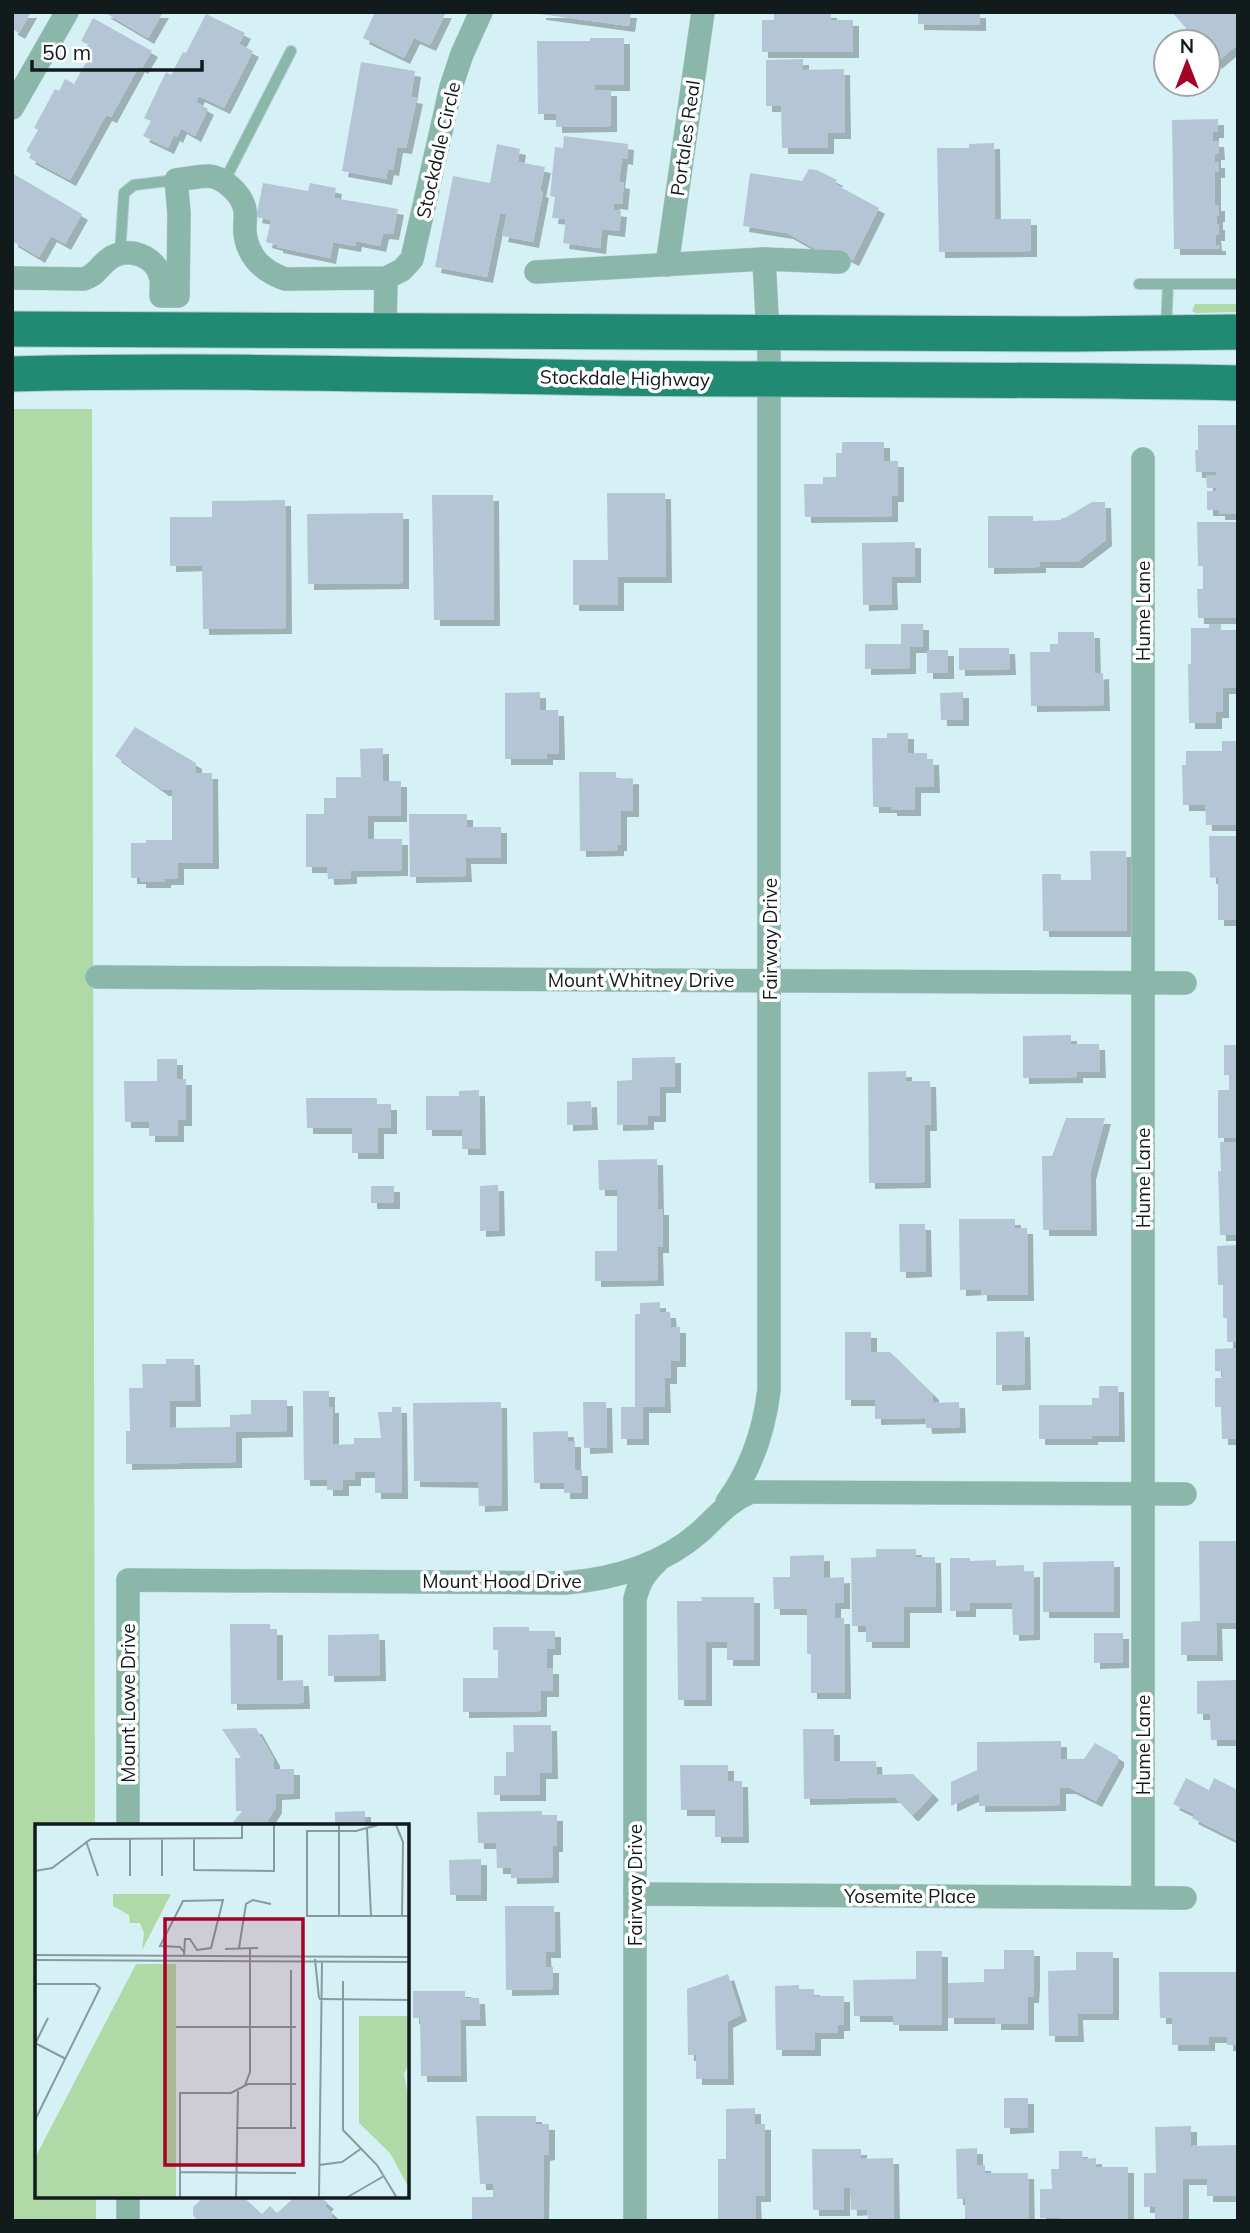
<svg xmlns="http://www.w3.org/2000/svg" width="1250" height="2233" viewBox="0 0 1250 2233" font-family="Mulish,sans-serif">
	<defs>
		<filter id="shadow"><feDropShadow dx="6" dy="6" stdDeviation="0" flood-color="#0004"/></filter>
	</defs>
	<rect width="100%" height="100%" fill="#d6f1f5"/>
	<g fill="#afd9a7">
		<path d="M1195 304H1238V312L1196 313 1192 311Z"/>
		<path d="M12 409H92L95 1825H37V2196H96V2221H12Z"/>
	</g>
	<g fill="#b4c6d5" filter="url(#shadow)">
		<path d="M12 12H31L19 33 12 29Z"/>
		<path d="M104 12H163L148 38Z"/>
		<path d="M375 12H446L430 45 414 38 404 58 363 38Z"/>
		<path d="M540 12H631L629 26 540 14Z"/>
		<path d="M774 12H831V20H853V52H762V20H774Z"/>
		<path d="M918 12H980V25L918 24Z"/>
		<path d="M1172 12H1235L1238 15V44L1216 63 1208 54V42H1198Z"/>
		<path d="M206 14 245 33 239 44 253 51 224 108 199 96 196 102 208 109 195 136 181 128 177 137 174 135 168 148 143 136 151 121 144 118 166 72 171 75 183 52 186 53Z"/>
		<path d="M93 18 152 51 142 68 139 66 111 117 106 115 70 180 29 158 31 154 26 151 38 130 34 128 55 89 59 91 65 79 74 84 92 52 86 49 89 45 81 41Z"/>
		<path d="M590 38H624V85H595V90H611V126L556 127V114H538L537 41H590Z"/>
		<path d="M803 59V70L844 69 845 133H828V148H782L781 106H766V60Z"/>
		<path d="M361 62 415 71 411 97 417 98 406 148 397 147 393 170 388 169 386 179 342 171Z"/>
		<path d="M1218 119V132H1213V141H1218L1219 154H1215V162H1219V172H1215V205H1219V216H1217V224H1219V235H1215L1216 245H1220V249H1174L1172 120Z"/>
		<path d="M564 136 628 144 627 159 622 158 619 182 624 183 622 204 614 203 613 210 621 211 619 231 602 229 600 248 563 243 566 219 552 218 555 197 550 196 555 147 563 148Z"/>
		<path d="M994 143 995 219H1031V251L939 252 937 148H969V144Z"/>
		<path d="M497 144 520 149 518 162 545 167 540 191 543 192 533 242 502 236 507 214 500 213 487 277 435 267 453 176 490 183Z"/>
		<path d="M809 169 817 170 837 180 835 184 879 208 853 260 836 252 830 257 787 233 743 226 750 173 802 181Z"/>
		<path d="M12 173 82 214 65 244 51 236 39 257 12 241Z"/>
		<path d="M263 183 308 191 310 183 336 188 334 198 398 209 393 234 383 233 380 246 356 241 355 246 333 242 330 258 277 247V245L266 242 271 220 256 217Z"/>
		<path d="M1198 425H1238V514H1219V510H1207V491H1216V488H1207L1206 475H1217L1216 472H1196L1195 450H1198Z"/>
		<path d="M842 442H884V461H898V496H892V516L805 517 804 484H823V477H836V453H842Z"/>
		<path d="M607 493H665L666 577H618V605H573V560H608Z"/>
		<path d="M432 495H493L494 620H434Z"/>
		<path d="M285 500 286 628 203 629 202 565 170 566V517H212V501Z"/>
		<path d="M1092 502H1105L1106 540 1077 562H1040V567L988 568V516H1033V521L1061 520V518H1065Z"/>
		<path d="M403 513V583L308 584 307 514Z"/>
		<path d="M1197 522H1238L1237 618H1198L1197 589H1203V566H1198Z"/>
		<path d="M915 542V577H891L892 604 863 605 862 543Z"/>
		<path d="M901 624H923V647H910V668L865 669V644H901Z"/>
		<path d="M1209 624H1221V630H1238V688H1223V712H1216V723H1189L1188 664H1191V628H1209Z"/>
		<path d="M1058 632H1094L1095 674 1103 673 1104 705 1031 706 1030 652H1050V644H1058Z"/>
		<path d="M959 648H1009L1010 669 959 670Z"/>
		<rect x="927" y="650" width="21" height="23"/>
		<path d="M540 692V710H558L559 754H547V759H505V693Z"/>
		<path d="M963 692V720H941L940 693Z"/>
		<path d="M135 727 196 763V773H212L213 863H178V879H165V882H140V878H131V843H146V840H172V790H163L115 756Z"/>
		<path d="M887 733H908V753H927V759H933L934 787H915V810H891V807H873L872 738H887Z"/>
		<path d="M1222 741H1238V825H1206L1205 805H1183L1182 765H1186V751H1222Z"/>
		<path d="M383 748V781H401V816H368V839H402V870L351 871V878L328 879 327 867H306V814H324V798H336V777H361L360 749Z"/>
		<path d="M579 772H616V779L633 778V811H621V845H618V850L580 851Z"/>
		<path d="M409 814H467V827H501V858H465L466 876 410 877Z"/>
		<path d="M1209 836H1238V920H1218V877L1210 878Z"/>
		<path d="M1090 851H1126L1127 931H1043L1042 874H1061V880H1091Z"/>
		<path d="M1071 1035V1044H1099L1100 1072H1077V1077L1023 1078V1036Z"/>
		<path d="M1224 1045H1238V1138H1218V1090H1229V1075H1224Z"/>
		<path d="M675 1057V1087H660V1116H648V1124L617 1125V1081L632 1080V1058Z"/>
		<path d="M157 1059H177V1079H186V1120H178V1136H149V1122H125L124 1081H157Z"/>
		<path d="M906 1071V1081H930L931 1125H924L925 1182 869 1183 868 1072Z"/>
		<path d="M479 1090 480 1149H462V1130H426V1096H459V1091Z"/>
		<path d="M306 1098H377V1104H391V1128H378V1153H352V1128H307Z"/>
		<path d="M591 1101 592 1124 567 1125V1102Z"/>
		<path d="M1066 1118H1105L1090 1174 1091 1230H1043L1042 1156H1052Z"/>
		<path d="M1220 1142H1238V1235H1220L1218 1171H1221Z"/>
		<path d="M657 1159 658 1209H663V1247H657L658 1280 595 1281V1251H617V1190H599L598 1160Z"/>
		<path d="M498 1185 499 1230 480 1231V1186Z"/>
		<rect x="371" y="1186" width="23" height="17"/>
		<path d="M959 1219H1015V1228H1027L1028 1295H981V1289L960 1290Z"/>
		<path d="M899 1224H925L926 1271 900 1272Z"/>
		<path d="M1238 1245V1342H1227V1318H1223V1285H1218L1217 1246Z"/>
		<path d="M660 1302V1312H670L671 1327H680V1361H671V1378H664L665 1407H643V1439H621V1407H635V1314H640V1303Z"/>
		<path d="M1024 1331 1025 1384 996 1385V1332Z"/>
		<path d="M845 1332H871V1352H890L933 1394V1403L959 1402 960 1427 926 1428 925 1418 875 1419V1400H845Z"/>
		<path d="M1238 1348V1439H1222L1221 1407H1215V1378H1222V1371H1215V1349Z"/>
		<path d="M166 1359H194L195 1401H170V1428L230 1427V1415L251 1414V1400H287V1431L236 1432V1462L126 1464V1431H130L129 1388H143L142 1364H166Z"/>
		<path d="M1099 1386H1118L1119 1436H1092V1439H1039V1405H1092V1398H1099Z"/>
		<path d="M303 1391H329V1407H333V1445L354 1444V1438H381L378 1412H392V1407H401L402 1493H375V1472H355V1480H343V1490H327V1480H304Z"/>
		<path d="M501 1402 502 1505 479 1506 478 1482 414 1481 413 1403Z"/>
		<path d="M583 1402H606L607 1447 584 1448Z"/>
		<path d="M568 1431V1441H575V1470H582V1493H564V1483H534L533 1432Z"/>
		<path d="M1199 1541H1238V1623H1216L1217 1655H1181V1622L1200 1621Z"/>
		<path d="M876 1549H916V1557H935L936 1607H904V1642H866V1626H852L851 1558 876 1557Z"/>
		<path d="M824 1555V1578L844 1577V1603H835V1618H844L845 1693H811V1654H807V1609H774L773 1577H790V1556Z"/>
		<path d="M950 1558H970V1561L996 1560V1566L1024 1565V1572L1034 1571V1634L1013 1635 1012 1603H970V1611H950Z"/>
		<path d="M1114 1561V1612H1043V1562Z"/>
		<path d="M701 1597H754V1660H727V1642H706V1700H678L677 1601H702Z"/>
		<path d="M230 1624H270V1629H277V1681L303 1680 304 1703 231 1704Z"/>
		<path d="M493 1627H529V1631H555V1649H547V1668H553V1691H541V1711L463 1712V1678H498V1650H493Z"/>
		<path d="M1094 1633H1123V1662L1094 1663Z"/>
		<path d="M379 1634 380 1675 328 1676V1635Z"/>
		<path d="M1238 1680 1235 1740H1211L1210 1714H1197V1681Z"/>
		<path d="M513 1725H551L552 1773H540V1795H494V1776H506V1752H514Z"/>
		<path d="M256 1728 274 1760V1769H294V1793L276 1794V1807L265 1825H231L242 1811H236L235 1758H241L222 1729Z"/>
		<path d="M803 1729H834V1761H876L877 1775 913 1774 933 1794 913 1815H911L895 1797 804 1799Z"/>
		<path d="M1061 1741V1759H1084L1095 1743 1118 1756V1761L1096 1801 1070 1788H1060V1805L979 1806V1793L951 1806V1782L977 1770V1742Z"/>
		<path d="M680 1765H728V1781H742L743 1837H715V1810H681Z"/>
		<path d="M1186 1778 1209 1790 1214 1778 1238 1790V1841L1192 1818 1194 1814 1173 1804Z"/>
		<path d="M365 1811V1825H335V1812Z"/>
		<path d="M542 1811V1815H557V1846H553V1877L511 1878V1868H497L496 1843H478L477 1812Z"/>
		<path d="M481 1859V1895H450L449 1860Z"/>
		<path d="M505 1906H554L555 1952H545L546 1967H553V1989L506 1990Z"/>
		<path d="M1004 1950H1034V1982L1033 1997H1028V2024H995V2018H948V1983L984 1982V1969H1004Z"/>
		<path d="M916 1951H942V2025H893V2016H854L853 1980 916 1979Z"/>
		<path d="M1076 1952H1113V2014H1077L1078 2036H1049L1048 1971 1076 1970Z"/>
		<path d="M1159 1972H1238V2045H1227V2037H1209V2045H1172V2018H1160Z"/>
		<path d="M728 1974 741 2015 727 2022 728 2079H696V2055H688L687 1989Z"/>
		<path d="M799 1985V1989H814V1996H844V2025H838V2033H815V2050H776L775 1986Z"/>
		<path d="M413 1991H465V1998H479L480 2020H460L461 2076H421L420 2018H413Z"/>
		<path d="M1004 2098H1028V2127L1004 2128Z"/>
		<path d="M755 2108V2124H765V2196H755L756 2221H718V2159H726V2109Z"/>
		<path d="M476 2116H536V2124H549V2154L544 2155 543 2221H472V2197H493V2184H480Z"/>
		<path d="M1191 2126V2146L1237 2145V2196H1207V2179H1183V2220H1155V2207H1144V2173H1156L1155 2127Z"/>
		<path d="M977 2148V2165H985V2173H1028L1029 2221H965V2199H957L956 2149Z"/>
		<path d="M812 2149H861V2159L893 2158 894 2221H868L867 2209 851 2210 850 2188H844V2210H813Z"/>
		<path d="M1059 2151H1082L1083 2159 1096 2158V2167H1128V2221H1061V2218H1040V2189H1052L1051 2169H1059Z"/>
		<path d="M205 2196H242L262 2214 270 2206 277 2213 296 2196H319L328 2203 325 2206 333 2214 331 2216 336 2221H198L193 2215V2207Z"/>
	</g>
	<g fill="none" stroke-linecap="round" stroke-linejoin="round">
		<g stroke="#b3cace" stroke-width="12">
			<g id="lane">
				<path d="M225 180 291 51"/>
				<path d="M120 253 124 193 134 185 176 180"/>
				<path d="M1139 284H1238"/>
				<path d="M1166 330 1168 284"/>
			</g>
		</g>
		<g stroke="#b3cace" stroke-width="24">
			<g id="street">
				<path d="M12 108 67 12"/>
				<path d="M667 265 703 12"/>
				<path d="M536 272 764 259 839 262"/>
				<path d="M12 278 84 279C98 274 98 267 109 259 128 245 157 256 161 279 162 284 161 291 161 296H178L179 213 176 180C187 179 198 176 209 176 223 177 240 193 244 206 247 214 244 225 245 233 248 258 263 271 285 279L386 278 402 270 412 259 451 87 462 54 481 12"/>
				<path d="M385 329 386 278"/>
				<path d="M97 977 1185 983"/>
				<path d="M727 1502C752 1468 764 1431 769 1390V356L764 259"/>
				<path d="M128 1825V1580L565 1583C615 1579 662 1565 700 1532 717 1516 729 1501 751 1492L1185 1494"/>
				<path d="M635 1894 1185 1898"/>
				<path d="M1143 1897V459"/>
				<path d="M128 2196V2221"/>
				<path d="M635 2221V1599C639 1583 644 1574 656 1563"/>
			</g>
		</g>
		<g stroke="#b3cace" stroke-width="37">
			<g id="primary">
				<path d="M12 329 1073 334 1238 332"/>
				<path d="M12 374C211 369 411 375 610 378 819 380 1028 379 1238 383"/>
			</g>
		</g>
		<use href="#lane" stroke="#8ab7aa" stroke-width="10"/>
		<use href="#street" stroke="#8ab7aa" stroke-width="23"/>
		<use href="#primary" stroke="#208a73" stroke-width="35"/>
	</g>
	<g text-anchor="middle" stroke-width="7" stroke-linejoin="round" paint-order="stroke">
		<g font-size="19" fill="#111b1c" stroke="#fff">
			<text transform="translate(685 138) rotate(-82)" y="7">Portales Real</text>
			<text transform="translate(438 150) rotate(-77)" y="7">Stockdale Circle</text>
			<text transform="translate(625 378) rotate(1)" y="7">Stockdale Highway</text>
			<text transform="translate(1143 611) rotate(-90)" y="7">Hume Lane</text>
			<text transform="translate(770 939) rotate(-90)" y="7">Fairway Drive</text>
			<text x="641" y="987">Mount Whitney Drive</text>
			<text transform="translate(1143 1178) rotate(-90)" y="7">Hume Lane</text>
			<text x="502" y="1588">Mount Hood Drive</text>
			<text transform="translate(128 1703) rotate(-90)" y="7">Mount Lowe Drive</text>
			<text transform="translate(1143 1745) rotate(-90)" y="7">Hume Lane</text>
			<text transform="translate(635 1885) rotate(-90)" y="7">Fairway Drive</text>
			<text x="910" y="1903">Yosemite Place</text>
		</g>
	</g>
	<g transform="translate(35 1824)">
		<rect width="374" height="374" fill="#d6f1f5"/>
		<path d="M78 70H136L107 126 109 109 105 99H95L94 91 78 82ZM101 140H141V374H0V334ZM324 192H374V239L369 250 375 282 374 364 355 329 324 299Z" fill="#afd9a7"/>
		<path fill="none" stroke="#879b9e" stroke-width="2" d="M343 1 321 7H272V92H375M361 1 368 18 367 92M332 5 336 92M159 14V46L239 47V1M51 17 63 52M0 47 17 44 56 15 207 14V1M95 52V14M127 52V14M304 92V1M204 124 211 80 218 76 236 80M190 125 223 124M0 131 375 133M149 131 150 115H155L162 126 176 124 188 76 148 77 125 122 145 123 149 128M280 135 284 174M0 136 375 138M308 157V306L342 341 362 374M0 160H60L65 164 0 296M284 175 375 176M141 203H261M0 219 31 235M0 220 13 194M210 261 215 248V124M201 304H261M256 304V146M284 341 307 338 327 324M145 348 261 349M145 374V269H196L213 260H261M201 374 203 267M284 374 287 137M311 374 349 352"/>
		<path fill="#a20327" fill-opacity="0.15" stroke="#a20327" stroke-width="3.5" d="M130 95H268V341H130Z"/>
		<rect width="374" height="374" fill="none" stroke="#111b1c" stroke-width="3.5"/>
	</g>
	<rect width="1250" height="2233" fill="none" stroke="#111b1c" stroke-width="28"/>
	<g transform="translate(1187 63)"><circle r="33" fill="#ffffff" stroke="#a0a4a4" stroke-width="2"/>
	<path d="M0-5L12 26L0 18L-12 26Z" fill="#a20327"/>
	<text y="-10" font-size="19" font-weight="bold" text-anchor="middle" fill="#111b1c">N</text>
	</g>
	<path d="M32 60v10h170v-10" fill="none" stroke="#111b1c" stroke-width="3.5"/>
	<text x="42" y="60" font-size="21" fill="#111b1c" stroke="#ffffff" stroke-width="5" paint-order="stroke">50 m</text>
</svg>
